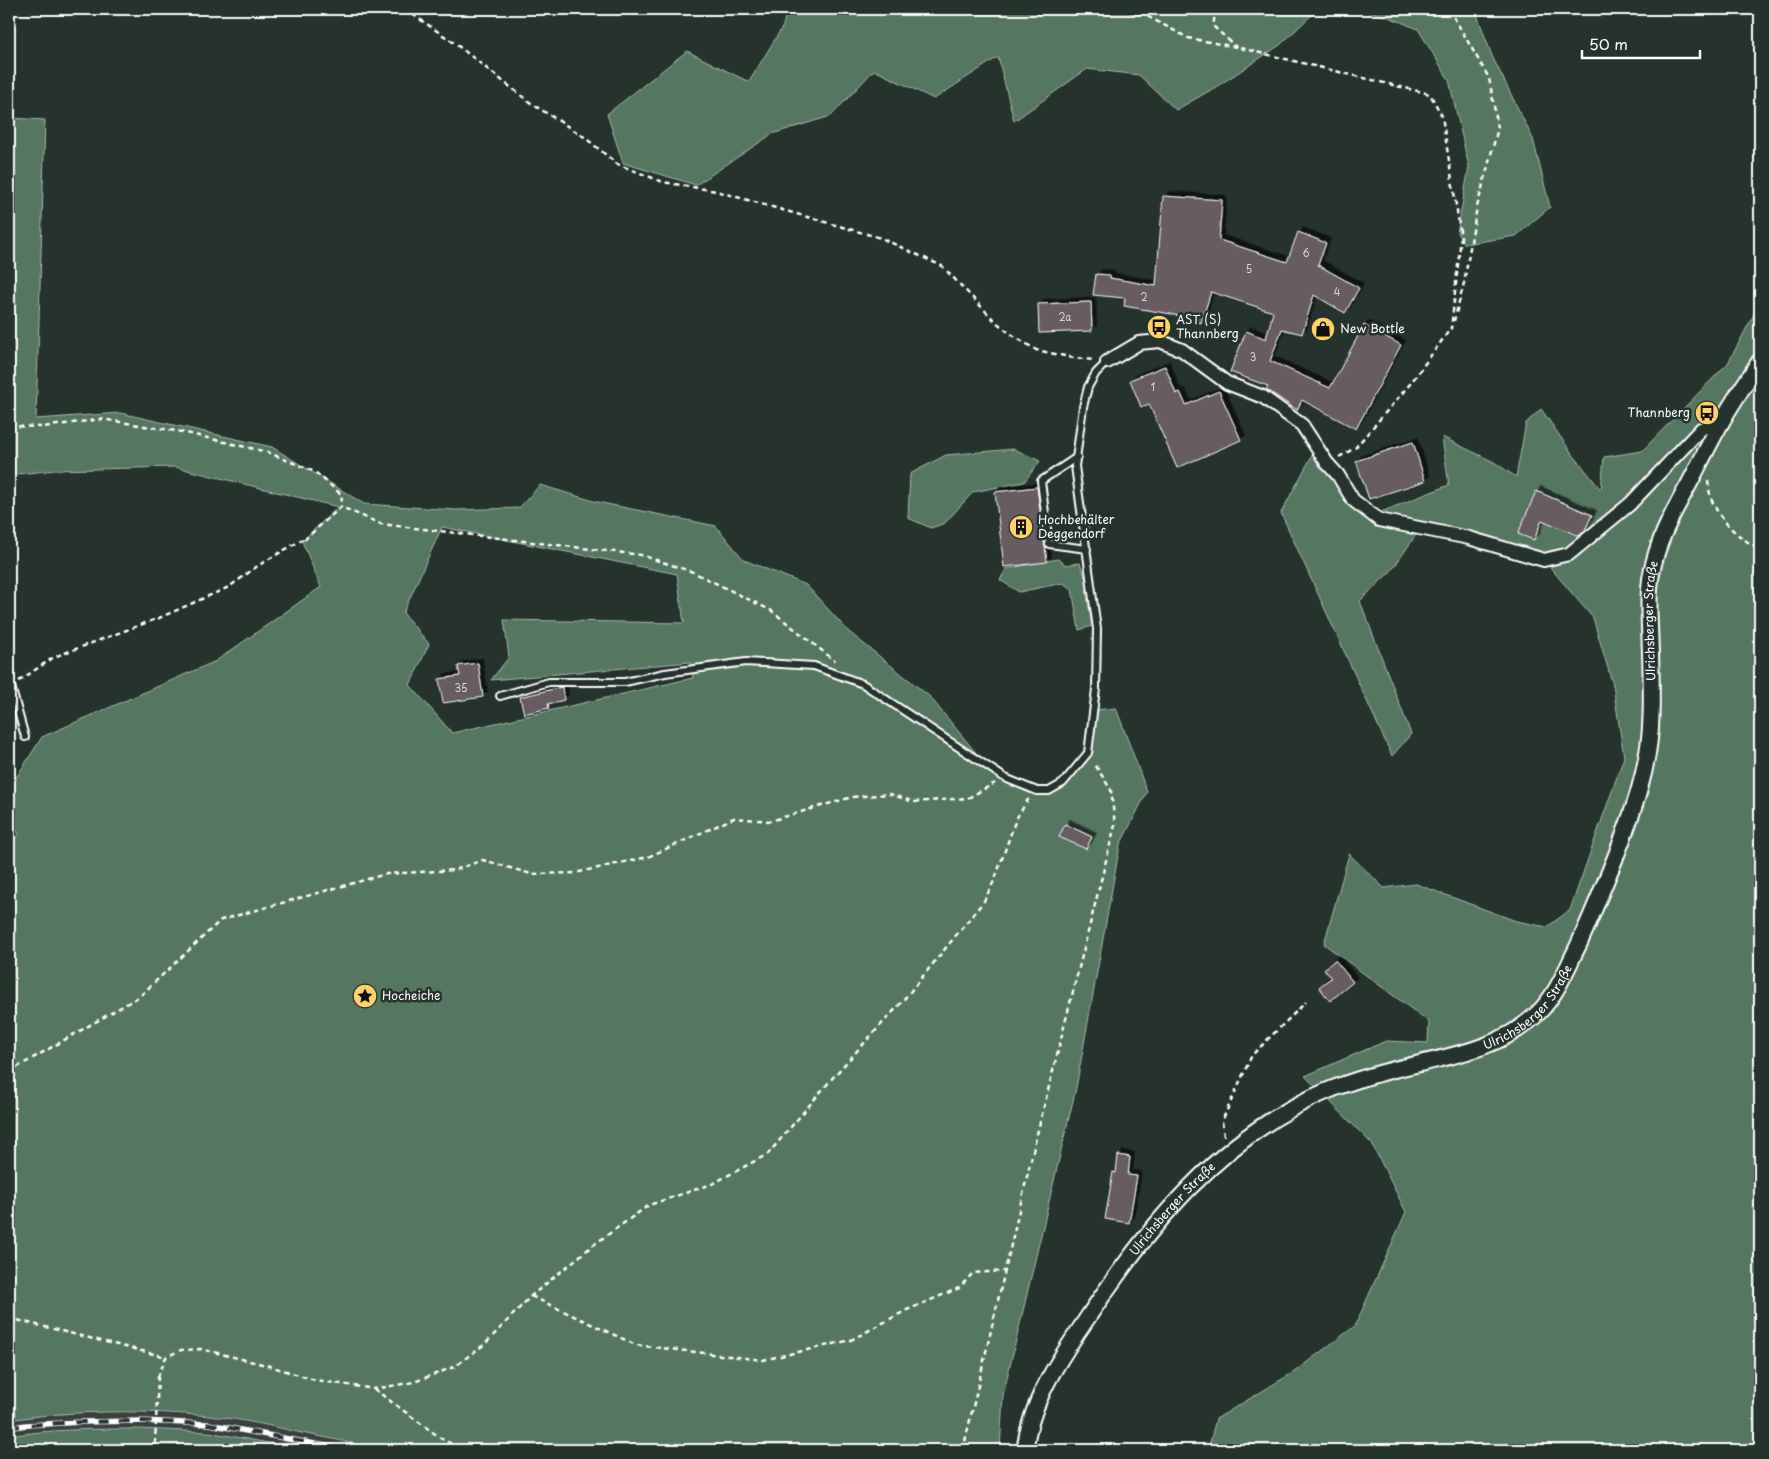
<svg xmlns="http://www.w3.org/2000/svg" width="1769" height="1459" viewBox="0 0 1769 1459" font-family="'Playpen Sans',sans-serif">
	<defs>
		<filter id="shadow"><feDropShadow dx="4.5" dy="-4.5" stdDeviation="0" flood-color="#0009"/></filter>
	</defs>
	<rect width="100%" height="100%" fill="#26332d"/>
	<filter id="ink" filterUnits="userSpaceOnUse"><feTurbulence type="fractalNoise" baseFrequency=".02" numOctaves="2"/><feDisplacementMap in="SourceGraphic" scale="10" xChannelSelector="R" yChannelSelector="G"/><feConvolveMatrix kernelMatrix="1 2 1 2 8 2 1 2 1" color-interpolation-filters="sRGB"/></filter>
	<g filter="url(#ink)">
		<path fill="#393f3d" d="M81 1413H140L210 1416 286 1429 361 1445 376 1450H307L208 1432 139 1429 82 1430 27 1433 9 1436V1420L26 1417Z"/>
		<g fill="#547660" stroke="#aabab0" fill-rule="evenodd">
			<path d="M787 9H1318L1280 45 1216 87 1176 110 1139 75 1087 69 1014 121 998 57 934 99 874 70 831 116 772 134 696 185 623 163 607 114 687 51 749 82 783 26Z"/>
			<path d="M1358 9H1475L1492 56 1533 139 1550 207 1516 236 1465 244 1457 233 1469 167 1449 80 1418 29 1386 16Z"/>
			<path d="M9 118 45 120 36 419 120 413 272 447 364 504 456 510 519 508 540 485 597 502 716 526 744 560 806 585 849 632 929 696 982 760 1019 785 1048 790 1064 782 1087 753 1093 710 1116 708 1147 792 1120 845 1076 1088 1003 1395 1000 1450H376C352 1442 327 1438 302 1433 272 1426 240 1419 209 1416 148 1410 70 1410 9 1420V843L19 834 9 819V789L42 737 216 661 321 587 302 541 338 507 175 467 55 470 9 475ZM442 527 677 574 684 623 504 620 509 657 491 680 690 662 693 678 452 733 410 685 429 644 403 613Z"/>
			<path d="M1760 303V1450H1208L1216 1419 1294 1372 1355 1326 1406 1212 1372 1144 1305 1076 1386 1041 1428 1043 1429 1022 1324 944 1349 854 1384 888 1416 884 1516 921 1547 927 1570 910 1624 757 1613 685 1593 618 1543 559 1422 526 1392 570 1360 601 1411 734 1392 756 1281 513 1315 450 1359 500 1381 512 1449 485 1442 437 1494 462 1516 477 1526 423 1541 409 1571 452 1601 490 1604 457 1642 451 1728 363Z"/>
			<path d="M1014 449 1040 461 1024 482 973 492 945 523 931 528 908 518 910 474 946 455Z"/>
			<path d="M1058 559 1066 565 1080 563 1089 588 1086 590 1092 626 1079 630 1072 589 1063 583 1019 592 1000 580 1006 569Z"/>
			<path d="M139 1429 208 1432 307 1450H9V1436C52 1429 96 1429 139 1429Z"/>
		</g>
		<g fill="#665c62" stroke="#fff" filter="url(#shadow)">
			<path d="M1163 196 1222 200 1219 240 1287 262 1298 232 1326 243 1318 265 1359 288 1345 313 1314 295 1302 334 1282 329 1270 361 1330 388 1364 325 1401 345 1356 429 1302 400 1297 410 1266 389 1268 386 1230 372 1246 331 1266 339 1273 312 1211 292 1201 323 1171 314 1124 306 1125 298 1093 295 1096 274 1110 275V278L1156 286Z"/>
			<path d="M1091 302 1092 331 1039 333 1038 304Z"/>
			<path d="M1165 366 1176 394 1180 392 1186 405 1219 391 1241 440 1177 468 1149 404 1141 407 1130 380Z"/>
			<path d="M1413 442 1425 481 1369 499 1356 461Z"/>
			<path d="M1037 487 1047 562 1004 567 995 492Z"/>
			<path d="M1536 491 1592 515 1585 530 1579 536 1542 520 1534 540 1518 534Z"/>
			<path d="M478 663 483 697 443 703 439 679 460 676 458 666Z"/>
			<path d="M562 687 564 700 548 704 549 708 524 714 520 697Z"/>
			<path d="M1065 824 1092 837 1086 849 1059 837Z"/>
			<path d="M1335 960 1353 982 1330 1001 1319 987 1331 978 1324 969Z"/>
			<path d="M1118 1155 1130 1157 1128 1175 1137 1176 1129 1223 1105 1219 1113 1172 1116 1173Z"/>
		</g>
		<g fill="none" stroke-linecap="round" stroke-linejoin="round">
			<g stroke="#fff" stroke-width="10">
				<g id="service">
					<path d="M1077 457 1041 481 1049 544 1087 549"/>
					<path d="M9 687 11 686 25 737"/>
					<path d="M500 696 549 682H625L665 673 746 662 814 666 863 684 1005 778 1037 791H1049L1063 783 1088 753 1096 689 1097 629 1075 466 1083 407 1088 387 1096 373 1107 362"/>
				</g>
			</g>
			<g stroke="#fff" stroke-width="16">
				<path id="minor" d="M1107 362 1139 343 1160 341 1182 350 1227 383 1263 397 1302 425 1327 463 1338 475 1353 500 1379 520 1469 538 1544 560 1569 554 1630 504 1701 429 1723 419"/>
			</g>
			<g stroke="#fff" stroke-width="19">
				<g id="tertiary">
					<path id="s1" d="M1025 1450C1030 1403 1058 1361 1084 1323 1146 1229 1220 1136 1327 1091 1358 1078 1390 1070 1422 1063 1465 1053 1506 1044 1538 1013 1557 994 1566 970 1578 946 1591 918 1602 890 1614 861 1632 815 1650 768 1651 717 1652 692 1651 665 1650 639 1649 613 1647 587 1654 562 1661 534 1675 509 1689 484 1700 463 1710 442 1722 421 1733 401 1747 381 1760 361"/>
				</g>
			</g>
			<g stroke="#fff" stroke-width="2.5" stroke-dasharray="5 4" stroke-linecap="butt">
				<path d="M405 9 453 42 532 104 583 136 617 164 663 182 716 191 881 238 942 266 995 321 1008 332 1036 350 1074 358 1094 360"/>
				<path d="M1120 9 1145 15"/>
				<path d="M1146 9 1145 15 1188 38 1236 47 1430 94 1442 116 1461 237 1451 329"/>
				<path d="M1216 9 1213 26 1236 47"/>
				<path d="M1449 9 1489 78 1498 128 1477 207 1464 283 1454 321"/>
				<path d="M9 426 43 427 102 419 182 432 267 452 315 472 342 495 341 507"/>
				<path d="M1339 457 1355 448 1410 384 1451 328"/>
				<path d="M1708 481C1709 489 1710 498 1714 505 1722 522 1740 539 1757 547L1760 543"/>
				<path d="M1757 547 1760 567"/>
				<path d="M19 681 54 657 159 618 229 587 259 565 305 538 304 540 341 507 381 524 641 555 693 572 772 611 835 661"/>
				<path d="M9 1072 140 996 221 920 386 874 455 870 483 860 531 874 575 873 648 857 734 818 770 821 852 797 890 794 914 802 968 798 995 783"/>
				<path d="M1224 1136 1222 1121 1252 1055 1306 1002"/>
				<path d="M531 1296 636 1345 763 1360 851 1340 907 1310 959 1288 973 1273 1005 1271"/>
				<path d="M9 1318 166 1357"/>
				<path d="M158 1377 166 1357 181 1350 201 1349 266 1365 315 1380 374 1389 414 1382 454 1367 485 1344 531 1296 592 1246 649 1205 712 1184 768 1154 835 1075 901 1003 984 901 995 879 1016 819 1029 798"/>
				<path d="M374 1389 442 1439 463 1450"/>
				<path d="M154 1450 155 1444"/>
				<path d="M963 1450 1036 1138 1115 825 1111 790 1094 763"/>
			</g>
			<use href="#service" stroke="#26332d" stroke-width="6"/>
			<use href="#minor" stroke="#26332d" stroke-width="12"/>
			<use href="#tertiary" stroke="#26332d" stroke-width="15"/>
			<g stroke="#fff" stroke-width="5.5">
				<path id="rail" d="M9 1428 26 1425 82 1422 140 1421 209 1424 347 1450"/>
			</g>
			<use href="#rail" stroke="#26332d" stroke-width="4" stroke-dasharray="11" stroke-linecap="butt"/>
			<path stroke="#fff" stroke-width="2.5" stroke-dasharray="5 4" stroke-linecap="butt" d="M155 1444 158 1377"/>
		</g>
	</g>
	<defs>
		<g id="bus-disc" transform="scale(1.25)"><circle r="9.5" fill="#ffd166" stroke="#26332d"/><path d="M-5-6H5V4H4V6H2V4H-2V6H-4V4H-5ZM-3.5-4V0h7V-4ZM-3.5 1.2v1.5H-2V1.2ZM2 1.2v1.5H3.5V1.2Z" fill="#111"/></g>
		<g id="shop-disc" transform="scale(1.25)"><circle r="9.5" fill="#ffd166" stroke="#26332d"/><path d="M-5-2.5h2.3a2.7 3.5 0 0 1 5.4 0H5L5.5 6h-11ZM-1.5-2.5h3a1.5 2.3 0 0 0-3 0Z" fill="#111"/></g>
		<g id="building-disc" transform="scale(1.25)"><circle r="9.5" fill="#ffd166" stroke="#26332d"/><path d="M-4-6H4V6H1V3H-1V6H-4ZM-2.5-4.3h1.7v1.8h-1.7ZM.8-4.3h1.7v1.8H.8ZM-2.5-1h1.7V.8h-1.7ZM.8-1h1.7V.8H.8Z" fill="#111"/></g>
		<g id="sight-disc" transform="scale(1.25)"><circle r="9.5" fill="#ffd166" stroke="#26332d"/><path d="M0-6L1.8-2.2L6-1.7L2.9 1.2L3.7 5.4L0 3.3L-3.7 5.4L-2.9 1.2L-6-1.7L-1.8-2.2Z" fill="#111"/></g>
	</defs>
	<g fill-rule="evenodd">
		<use href="#bus-disc" x="1159" y="327"/>
		<use href="#shop-disc" x="1323" y="329"/>
		<use href="#bus-disc" x="1707" y="413"/>
		<use href="#building-disc" x="1021" y="527"/>
		<use href="#sight-disc" x="365" y="996"/>
	</g>
	<g text-anchor="middle" stroke-width="5" stroke-linejoin="round" paint-order="stroke">
		<g font-size="10" fill="#d9d6d8">
			<text x="1306" y="257">6</text>
			<text x="1249" y="273">5</text>
			<text x="1337" y="296">4</text>
			<text x="1144" y="301">2</text>
			<text x="1065" y="321">2a</text>
			<text x="1253" y="361">3</text>
			<text x="1153" y="391">1</text>
			<text x="461" y="692">35</text>
		</g>
		<g font-size="12" fill="#fff" stroke="#26332d" text-anchor="start">
			<text x="1176" y="324">AST (S)<tspan x="1176" dy="14">Thannberg</tspan></text>
			<text x="1340" y="333">New Bottle</text>
			<text x="1690" y="417" text-anchor="end">Thannberg</text>
			<text x="1038" y="524">Hochbehälter<tspan x="1038" dy="14">Deggendorf</tspan></text>
			<text x="382" y="1000">Hocheiche</text>
		</g>
		<g font-size="12" fill="#fff" stroke="#26332d">
			<text dy="4" stroke="none"><textPath href="#s1" startOffset="1126">Ulrichsberger Straße</textPath></text>
			<text dy="4" stroke="none"><textPath href="#s1" startOffset="706">Ulrichsberger Straße</textPath></text>
			<text dy="4" stroke="none"><textPath href="#s1" startOffset="286">Ulrichsberger Straße</textPath></text>
		</g>
	</g>
	<rect width="1769" height="1459" fill="none" stroke="#26332d" stroke-width="30"/>
	<rect x="15" y="15" width="1739" height="1429" fill="none" stroke="#fff" stroke-width="2" filter="url(#ink)"/>
	<path d="M1582 50v8h118v-8" fill="none" stroke="#ffffff" stroke-width="2.5"/>
	<text x="1589" y="50" font-size="15" fill="#ffffff" stroke="#26332d" stroke-width="4" paint-order="stroke">50 m</text>
</svg>
